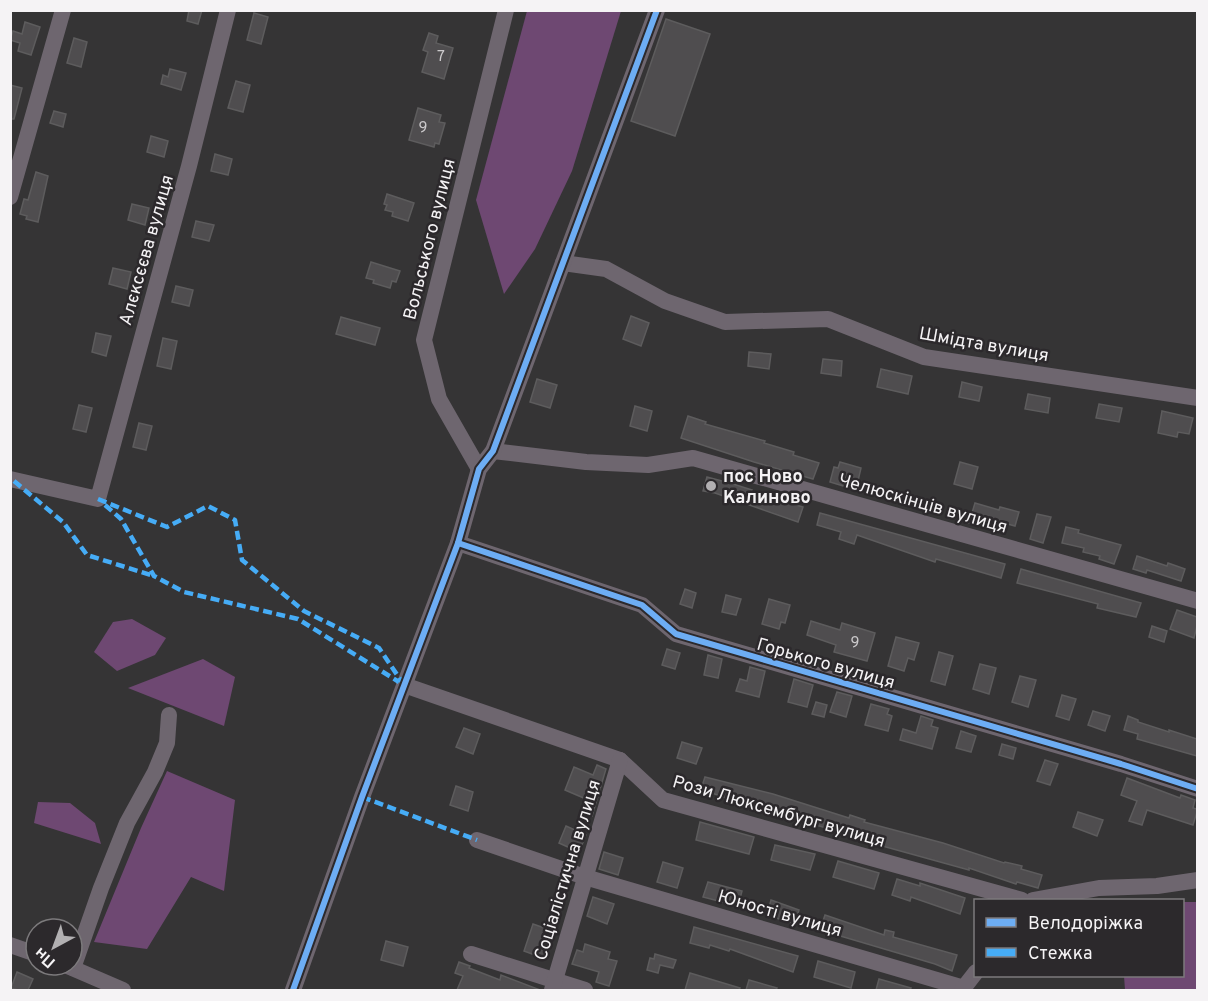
<svg xmlns="http://www.w3.org/2000/svg" width="1208" height="1001" viewBox="0 0 1208 1001" font-family="Overpass,sans-serif">
	<rect width="100%" height="100%" fill="#353435"/>
	<g fill="#6e4872">
		<path d="M527 11H621L572 171 535 249 504 294 476 200Z"/>
		<path d="M132 619 166 638 155 655 117 671 94 652 113 622Z"/>
		<path d="M203 659 235 677 224 726 128 688Z"/>
		<path d="M167 771 235 800 224 891 191 877 147 949 94 942 141 828Z"/>
		<path d="M38 802 70 803 95 823 101 844 34 823Z"/>
		<path d="M1183 902H1197V990H1125L1124 976H1182Z"/>
	</g>
	<g fill="#4f4d4f" stroke="#5d5c5d" stroke-width="1.5">
		<path d="M189 10H202L198 24 187 21Z"/>
		<path d="M254 13 268 17 261 44 247 40Z"/>
		<path d="M666 19 710 34 675 136 631 121Z"/>
		<path d="M25 22 40 27 31 55 18 51 20 43 10 40 13 31 22 34Z"/>
		<path d="M429 33 438 36 436 43 453 48 444 79 422 72 428 52 423 50Z"/>
		<path d="M74 38 87 42 81 67 67 63Z"/>
		<path d="M170 69 186 73 181 90 161 84 163 75 168 77Z"/>
		<path d="M236 81 250 85 243 112 228 108Z"/>
		<path d="M10 85 22 88 14 119H10Z"/>
		<path d="M418 108 441 115 439 122 445 123 439 144 435 143 434 147 409 140Z"/>
		<path d="M54 111 66 114 63 127 50 123Z"/>
		<path d="M151 136 168 141 164 157 147 152Z"/>
		<path d="M215 154 232 159 228 175 211 171Z"/>
		<path d="M36 172 48 176 38 222 26 219 27 216 20 214 24 199 28 200Z"/>
		<path d="M387 194 414 203 408 221 392 216 393 212 385 210 387 205 384 204Z"/>
		<path d="M132 204 149 208 145 225 128 220Z"/>
		<path d="M196 221 214 225 209 241 192 237Z"/>
		<path d="M371 262 400 271 396 282 392 281 390 288 373 283 374 280 366 278Z"/>
		<path d="M113 268 131 272 127 289 109 284Z"/>
		<path d="M176 286 193 290 189 306 172 302Z"/>
		<path d="M631 316 649 323 641 346 623 339Z"/>
		<path d="M341 317 380 328 375 345 336 334Z"/>
		<path d="M96 333 111 336 106 356 92 352Z"/>
		<path d="M163 338 177 341 171 369 157 366Z"/>
		<path d="M749 352 771 354 769 369 748 366Z"/>
		<path d="M823 359 842 361 841 376 821 373Z"/>
		<path d="M881 369 912 376 908 394 877 387Z"/>
		<path d="M537 379 557 385 550 408 530 402Z"/>
		<path d="M962 382 982 387 979 401 959 397Z"/>
		<path d="M1028 394 1050 398 1048 413 1025 409Z"/>
		<path d="M1099 404 1122 408 1119 422 1096 418Z"/>
		<path d="M79 405 92 408 86 432 73 429Z"/>
		<path d="M635 406 652 411 647 431 630 426Z"/>
		<path d="M1162 411 1193 418 1189 434 1178 432 1177 437 1158 433Z"/>
		<path d="M688 416 706 422 705 424 765 441 764 443 794 452 793 455 819 463 813 479 754 462 681 438Z"/>
		<path d="M139 423 152 426 146 450 133 447Z"/>
		<path d="M840 462 861 468 858 481 852 480 850 488 830 482 834 467 838 468Z"/>
		<path d="M960 462 978 467 972 489 954 484Z"/>
		<path d="M707 477 733 484 752 490 751 492 803 507 798 522 715 493 703 491Z"/>
		<path d="M975 503 999 510 1000 507 1019 512 1015 526 986 518 984 527 969 523Z"/>
		<path d="M820 513 1005 564 1001 578 936 559 935 562 857 535 854 544 839 539 841 532 817 525Z"/>
		<path d="M1037 514 1051 517 1043 543 1030 539Z"/>
		<path d="M1066 527 1079 530 1078 533 1121 545 1114 564 1099 559 1100 556 1083 552 1084 548 1062 543Z"/>
		<path d="M1137 556 1167 566 1168 563 1185 569 1181 581 1147 570 1146 573 1133 569Z"/>
		<path d="M1021 569 1141 603 1136 617 1097 608 1098 604 1017 583Z"/>
		<path d="M685 589 696 593 692 608 680 604Z"/>
		<path d="M726 595 741 599 736 615 722 612Z"/>
		<path d="M769 599 790 605 785 623 781 622 779 629 762 624Z"/>
		<path d="M1177 610 1197 617V626L1194 638 1170 629Z"/>
		<path d="M811 621 840 630 842 623 875 633 867 661 834 652 836 645 807 635Z"/>
		<path d="M1152 626 1167 631 1164 642 1149 637Z"/>
		<path d="M896 637 919 643 914 660 908 658 904 671 888 666Z"/>
		<path d="M667 649 680 653 675 669 662 665Z"/>
		<path d="M939 652 953 656 945 685 931 681Z"/>
		<path d="M708 655 722 659 718 678 704 675Z"/>
		<path d="M980 664 996 668 989 694 973 689Z"/>
		<path d="M750 667 765 671 759 697 736 691 740 679 747 681Z"/>
		<path d="M1020 676 1036 680 1028 707 1012 702Z"/>
		<path d="M794 679 813 685 807 707 788 702Z"/>
		<path d="M837 692 852 696 846 717 830 712Z"/>
		<path d="M1062 695 1076 699 1069 720 1056 716Z"/>
		<path d="M816 702 827 705 824 717 812 714Z"/>
		<path d="M871 704 889 709 887 714 892 716 888 731 865 725Z"/>
		<path d="M1093 711 1110 716 1105 731 1088 725Z"/>
		<path d="M921 716 933 720 931 726 938 728 932 749 900 740 903 729 916 733Z"/>
		<path d="M1128 716 1138 720V722L1169 732V730L1197 739V756L1137 739 1138 734 1124 730Z"/>
		<path d="M464 728 480 734 473 754 456 747Z"/>
		<path d="M961 731 976 736 971 752 956 748Z"/>
		<path d="M682 742 702 748 696 764 677 758Z"/>
		<path d="M1002 744 1016 748 1013 759 999 755Z"/>
		<path d="M1045 760 1058 764 1050 785 1037 781Z"/>
		<path d="M597 765 606 769 592 816 581 812 586 799 565 790 574 767 593 775Z"/>
		<path d="M705 777 773 794 849 818 850 815 865 820 864 822 943 843 1004 863 1005 862 1022 866 1021 869 1042 875 1038 888 1017 882 1016 884 969 868V870L886 847 844 833 745 805 701 789Z"/>
		<path d="M1127 778 1180 798 1181 795 1195 800 1193 808 1197 809V812L1193 825 1147 810 1142 825 1129 821 1137 801 1121 795Z"/>
		<path d="M456 786 473 792 468 811 450 805Z"/>
		<path d="M1078 812 1103 820 1097 836 1073 827Z"/>
		<path d="M700 822 754 837 749 854 696 840Z"/>
		<path d="M566 826 586 835 579 852 559 843Z"/>
		<path d="M775 845 815 854 810 870 771 860Z"/>
		<path d="M604 852 623 858 618 875 599 869Z"/>
		<path d="M838 861 879 873 874 889 833 877Z"/>
		<path d="M663 862 683 868 677 888 657 882Z"/>
		<path d="M897 879 920 886V883L965 898 960 914 911 897 910 901 892 895Z"/>
		<path d="M708 882 742 891 738 906 703 897Z"/>
		<path d="M593 897 614 904 607 924 587 916Z"/>
		<path d="M771 900 799 910 795 924 767 915Z"/>
		<path d="M825 915 884 935 885 930 894 932 893 937 957 955 952 971 935 964 820 930Z"/>
		<path d="M533 924 553 931 543 958 524 951Z"/>
		<path d="M694 927 798 956 793 972 730 949 729 951 710 945 709 948 690 943Z"/>
		<path d="M386 941 408 947 403 966 381 960Z"/>
		<path d="M585 944 610 952 608 959 617 961 609 986 596 982 599 972 572 964 577 950 583 952Z"/>
		<path d="M655 954 676 960 673 968 660 965 658 973 647 970 650 958 654 959Z"/>
		<path d="M818 961 855 972 851 988 814 977Z"/>
		<path d="M459 962 470 966 469 968 500 980 501 975 540 990H457L463 976 455 973Z"/>
		<path d="M17 972 33 979 28 990H18L11 988Z"/>
		<path d="M690 973 740 988 739 990H685Z"/>
		<path d="M879 979 911 988 910 990H876Z"/>
		<path d="M749 980 777 988 776 990H746Z"/>
	</g>
	<g fill="none" stroke-linecap="round" stroke-linejoin="round">
		<g stroke="#6e666f" stroke-width="16">
			<path d="M10 197 63 10"/>
			<path d="M563 263 606 269 665 301 725 322 828 319 924 357 1198 398"/>
			<path d="M493 451 586 462 648 465 693 458 1198 601"/>
			<path d="M479 469 439 399 424 340 506 10"/>
			<path d="M10 479 98 499 189 166 228 10"/>
			<path d="M458 543 642 605 676 634 1121 764 1198 789"/>
			<path d="M404 685 620 760 663 800 1022 900"/>
			<path d="M477 840 585 877 964 988"/>
			<path d="M1033 900 1099 888 1157 886 1198 880"/>
			<path d="M10 945 36 954"/>
			<path d="M471 954 585 990"/>
			<path d="M65 965 123 990"/>
			<path d="M73 968 101 888 127 823 155 772 167 743 169 715"/>
			<path d="M293 990 362 797 458 543 479 469 493 451 657 10"/>
			<path d="M552 990 620 760"/>
			<path d="M962 990 976 972"/>
		</g>
		<g stroke="#46acf6" stroke-width="4.5" stroke-dasharray="9 4.5" stroke-linecap="butt">
			<path d="M14 481 63 522 87 555 154 576"/>
			<path d="M98 499 167 527 208 506 235 520 242 560 304 611 379 648 404 685"/>
			<path d="M105 505 121 519 154 576 184 592 298 619 399 682"/>
			<path d="M362 797 477 840"/>
		</g>
		<g stroke="#2c292c" stroke-width="10">
			<g id="cycleway">
				<path d="M458 543 642 605 676 634 1121 764 1198 789"/>
				<path d="M293 990 362 797 458 543 479 469 493 451 657 10"/>
			</g>
		</g>
		<use href="#cycleway" stroke="#6dadf4" stroke-width="6"/>
	</g>
	<circle fill="#b2b0b2" stroke="#2c292c" stroke-width="2" cx="711" cy="486" r="6"/>
	<g text-anchor="middle" stroke-width="5" stroke-linejoin="round" paint-order="stroke">
		<g font-size="15" fill="#cccacc">
			<text x="441" y="61">7</text>
			<text x="423" y="132">9</text>
			<text x="855" y="647">9</text>
		</g>
		<g font-size="18" fill="#f5f3f5" stroke="#2c292c">
			<text transform="translate(429 239) rotate(-76)" y="6">Вольського вулиця</text>
			<text transform="translate(146 250) rotate(-74)" y="6">Алєксєєва вулиця</text>
			<text transform="translate(984 344) rotate(10)" y="6">Шмідта вулиця</text>
			<text transform="translate(923 503) rotate(16)" y="6">Челюскінців вулиця</text>
			<text transform="translate(826 663) rotate(16)" y="6">Горького вулиця</text>
			<text transform="translate(779 811) rotate(16)" y="6">Рози Люксембург вулиця</text>
			<text transform="translate(567 870) rotate(-73)" y="6">Соціалістична вулиця</text>
			<text transform="translate(780 913) rotate(16)" y="6">Юності вулиця</text>
		</g>
		<g font-size="18" font-weight="bold" fill="#f5f3f5" stroke="#2c292c" text-anchor="start">
			<text x="723" y="482">пос Ново<tspan x="723" dy="21">Калиново</tspan></text>
		</g>
	</g>
	<rect width="1208" height="1001" fill="none" stroke="#f5f3f5" stroke-width="24"/>
	<rect x="974" y="899" width="210" height="78" fill="#2c292c" stroke="#7c7a7c" stroke-width="1.5"/>
	<rect x="986" y="918" width="30" height="9" fill="#6dadf4" stroke="#7c7a7c" stroke-width="1.5"/>
	<text x="1028" y="929" font-size="18" fill="#f5f3f5">Велодоріжка</text>
	<rect x="986" y="948" width="30" height="9" fill="#46acf6" stroke="#7c7a7c" stroke-width="1.5"/>
	<text x="1028" y="959" font-size="18" fill="#f5f3f5">Стежка</text>
	<g transform="translate(54 947) rotate(221)"><circle r="28" fill="#2c292c" stroke="#7c7a7c" stroke-width="1.5"/>
	<path d="M0-4.5L10 22L0 15L-10 22Z" fill="#b2b0b2"/>
	<text y="-9" font-size="16" font-weight="bold" text-anchor="middle" fill="#f5f3f5">Пн</text>
	</g>
</svg>
